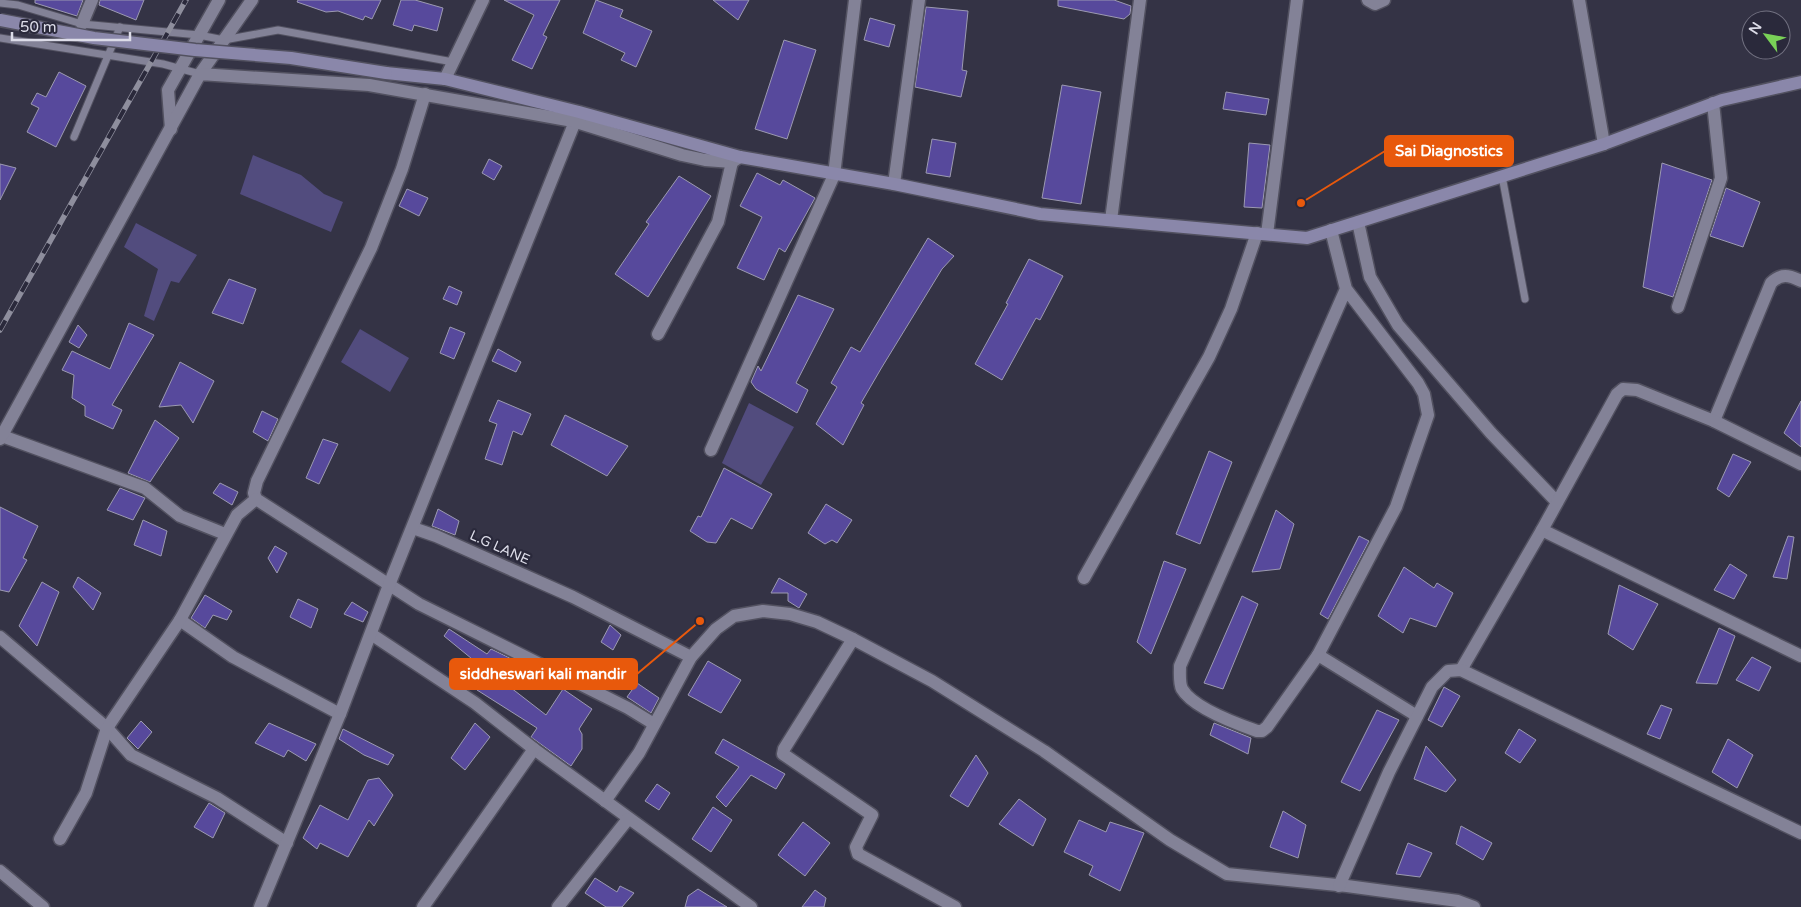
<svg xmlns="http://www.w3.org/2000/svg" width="1801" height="907" viewBox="0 0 1801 907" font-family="'Varela Round',sans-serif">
	<rect width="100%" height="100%" fill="#343345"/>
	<g fill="#524c7e">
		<path d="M253 155 301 175 324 194 343 202 331 232 240 194Z"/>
		<path d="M136 223 197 255 179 283 171 281 154 321 144 316 158 269 124 247Z"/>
		<path d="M360 329 409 358 390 392 341 362Z"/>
		<path d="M749 403 794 427 761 485 722 463Z"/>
	</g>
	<g fill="#57499c" stroke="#9c9ab1">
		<path d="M35 0H83L77 16 35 3Z"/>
		<path d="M100 0H144L136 20 99 5Z"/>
		<path d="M298 0H381L372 19 365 16 363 20 338 11 326 12 297 2Z"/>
		<path d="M401 0H415L443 8 437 31 414 25 412 31 393 25Z"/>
		<path d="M504 0H560L543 35 547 37 532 69 512 60 534 15Z"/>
		<path d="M596 0 623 10 620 17 652 31 636 67 621 60 625 53 583 33Z"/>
		<path d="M713 0H749L738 20Z"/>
		<path d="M1058 0H1114L1131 6 1130 14 1124 19 1058 6Z"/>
		<path d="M926 7 968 11 962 70 967 71 961 97 915 87Z"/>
		<path d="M870 18 895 25 889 47 864 40Z"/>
		<path d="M784 40 816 50 787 139 755 129Z"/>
		<path d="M59 72 86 86 56 147 27 132 39 108 31 104 37 93 46 97Z"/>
		<path d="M1062 85 1101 92 1081 204 1042 198Z"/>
		<path d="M1226 92 1269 99 1266 115 1223 109Z"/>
		<path d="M932 139 956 143 950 177 926 173Z"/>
		<path d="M1249 143 1270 145 1262 208 1244 207Z"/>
		<path d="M489 159 502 166 494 180 482 173Z"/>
		<path d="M1662 163 1712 180 1673 297 1643 287Z"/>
		<path d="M0 164 16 168 0 200Z"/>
		<path d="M757 173 780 185 783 180 815 198 785 252 779 248 764 280 737 268 762 217 740 206Z"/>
		<path d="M679 176 711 196 648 297 615 274 649 224 646 222Z"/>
		<path d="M1726 188 1760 202 1743 247 1710 236Z"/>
		<path d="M407 189 428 198 419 216 399 206Z"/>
		<path d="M928 238 954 256 942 269 882 367 861 403 864 405 843 445 816 424 837 387 831 383 851 347 860 352Z"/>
		<path d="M1029 259 1063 276 1040 320 1036 318 1002 380 975 364 1008 304 1006 303Z"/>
		<path d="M229 279 256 289 243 324 212 313Z"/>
		<path d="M449 286 462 292 457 305 443 299Z"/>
		<path d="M798 295 834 309 796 383 808 390 797 413 756 389 751 382 758 366 761 371Z"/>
		<path d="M129 323 154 335 112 405 122 410 113 429 85 416V406L72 398 74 375 62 370 72 351 110 369Z"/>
		<path d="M78 325 87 335 79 348 69 342Z"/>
		<path d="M450 327 465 333 454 359 440 353Z"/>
		<path d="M498 349 521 362 516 372 492 361Z"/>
		<path d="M180 362 214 381 193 423 181 405 159 407Z"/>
		<path d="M498 400 531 414 522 435 513 431 502 465 485 459 497 424 489 421Z"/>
		<path d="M1801 401V447L1784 433Z"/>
		<path d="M262 411 278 419 268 441 253 432Z"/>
		<path d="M565 415 628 446 607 476 551 445Z"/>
		<path d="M155 420 179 438 150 482 128 473Z"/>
		<path d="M323 439 338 444 319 484 306 478Z"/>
		<path d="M1209 451 1232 462 1200 544 1176 534Z"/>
		<path d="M1733 454 1751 462 1729 497 1717 489Z"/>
		<path d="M724 468 772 494 752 529 731 518 716 543 707 542 690 531 698 516 701 517Z"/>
		<path d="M220 483 238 492 232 505 213 493Z"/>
		<path d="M120 488 145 498 133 520 107 510Z"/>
		<path d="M826 504 852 520 837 543 832 540 825 544 808 533Z"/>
		<path d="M0 507 38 526 23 558 27 560 9 592 0 590Z"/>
		<path d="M438 509 459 521 455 535 432 526Z"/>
		<path d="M1276 510 1294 524 1280 569 1252 572Z"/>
		<path d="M143 520 167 531 161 556 134 545Z"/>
		<path d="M1359 536 1369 541 1328 619 1320 614Z"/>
		<path d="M1788 536 1794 537 1787 579 1773 577Z"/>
		<path d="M275 546 287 553 277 573 268 558Z"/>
		<path d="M1164 561 1186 569 1151 654 1137 642Z"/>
		<path d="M1730 564 1747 575 1734 599 1714 590Z"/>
		<path d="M1404 567 1434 588 1437 583 1453 593 1436 627 1410 618 1403 633 1378 616Z"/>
		<path d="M78 577 101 593 93 610 73 587Z"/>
		<path d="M779 578 807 594 799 608 788 601V593H771Z"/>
		<path d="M42 582 59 592 37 646 19 626Z"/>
		<path d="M1619 585 1658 604 1633 650 1608 634Z"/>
		<path d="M205 595 232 611 227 620 213 615 205 628 191 618Z"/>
		<path d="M1242 596 1258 604 1223 689 1204 683Z"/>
		<path d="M298 599 318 609 311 628 290 617Z"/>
		<path d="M352 602 368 612 363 622 344 614Z"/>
		<path d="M610 625 621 635 613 650 601 642Z"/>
		<path d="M1719 628 1735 636 1717 684 1696 683Z"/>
		<path d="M449 629 487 654 491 649 520 663 506 684 546 715 563 689 592 709 579 729 582 734V749L571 766 531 737 537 728 477 690 488 672 444 636Z"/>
		<path d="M1752 657 1771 667 1759 691 1736 680Z"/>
		<path d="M708 661 741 680 721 713 688 695Z"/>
		<path d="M637 683 659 698 651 713 627 697Z"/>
		<path d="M1444 687 1460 696 1442 727 1428 720Z"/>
		<path d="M1661 705 1672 709 1660 739 1647 734Z"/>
		<path d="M1377 710 1399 720 1360 791 1341 782Z"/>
		<path d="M141 721 152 732 138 749 127 738Z"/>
		<path d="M269 723 316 744 306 761 288 750 284 757 255 743Z"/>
		<path d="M475 723 490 737 465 770 451 758Z"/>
		<path d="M1214 723 1251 738 1248 754 1210 735Z"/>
		<path d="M343 729 394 755 388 765 364 755 339 739Z"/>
		<path d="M1519 729 1536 740 1520 763 1505 753Z"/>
		<path d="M723 739 785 774 776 789 751 775 726 807 716 797 739 767 715 753Z"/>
		<path d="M1728 739 1753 755 1737 788 1712 772Z"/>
		<path d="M1426 746 1456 780 1446 792 1414 779Z"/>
		<path d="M976 755 988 773 968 807 950 796Z"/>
		<path d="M379 778 393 795 374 826 369 820 348 857 320 843 317 849 303 838 320 805 348 820 368 780Z"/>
		<path d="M657 784 670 793 659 810 645 801Z"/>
		<path d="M1019 799 1046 819 1033 846 999 824Z"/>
		<path d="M209 803 225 813 213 838 194 827Z"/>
		<path d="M713 807 732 820 711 852 692 839Z"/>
		<path d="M1283 811 1306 825 1298 858 1270 847Z"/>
		<path d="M1079 820 1106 832 1110 822 1144 833 1120 891 1089 875 1093 866 1064 852Z"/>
		<path d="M803 822 830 843 805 876 778 855Z"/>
		<path d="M1461 826 1492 843 1483 860 1456 844Z"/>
		<path d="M1408 843 1432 853 1420 877 1396 874Z"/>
		<path d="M595 878 617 892 620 886 634 893 622 907H606L585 893Z"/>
		<path d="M698 889 727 907H685L688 896Z"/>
		<path d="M815 890 826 898 824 907H802Z"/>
	</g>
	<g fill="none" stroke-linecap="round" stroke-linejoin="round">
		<g stroke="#525160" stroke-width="9">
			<g id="service">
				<path d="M0 3 18 5 82 24 199 35 224 40 278 30 453 62"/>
				<path d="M0 38 163 64 200 74"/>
				<path d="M74 137 120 27"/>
				<path d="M1502 176 1525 299"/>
			</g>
		</g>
		<g stroke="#525160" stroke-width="15">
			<g id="minor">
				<path d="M1368 0 1375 4 1384 0"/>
				<path d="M1579 0 1604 144"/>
				<path d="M82 24 92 0"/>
				<path d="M200 74 252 0"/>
				<path d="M445 79 483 0"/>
				<path d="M425 94 402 169 371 248 257 481 254 493 256 499 419 604 628 708 654 724"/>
				<path d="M171 129 168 90 219 0"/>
				<path d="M894 184 919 0"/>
				<path d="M1111 220 1140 0"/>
				<path d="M1358 222 1370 277 1398 325 1491 433 1557 502"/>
				<path d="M1331 230 1346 289 1418 383 1424 394 1428 415 1396 507 1318 655 1267 727 1262 731H1257C1237 724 1193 708 1182 689 1179 683 1180 673 1180 666L1346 289"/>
				<path d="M1267 234 1297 0"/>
				<path d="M1678 307 1721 178 1713 103"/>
				<path d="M658 334 718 222 732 162"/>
				<path d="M1714 421 1771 283C1781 273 1789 275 1801 281"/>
				<path d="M2 436 145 488 180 516 225 534"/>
				<path d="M711 450 834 175 855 0"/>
				<path d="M413 528 436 536 573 597 691 657"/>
				<path d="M1542 530 1801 656"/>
				<path d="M1084 578 1209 357 1231 309 1257 233"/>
				<path d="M180 620 233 657 340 714"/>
				<path d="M371 634 475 703 534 749 751 907"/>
				<path d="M0 637 107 728 131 755 217 798 287 843"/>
				<path d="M853 639 784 749 783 754 872 815 856 847 858 854 955 907"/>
				<path d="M1318 655 1417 716"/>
				<path d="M1461 670 1542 530 1617 394 1623 389 1637 390 1714 421 1801 464"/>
				<path d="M605 801 639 753 691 657 716 629 734 616 763 611 790 614 817 622 853 639 932 681 1044 751 1170 840 1227 874 1347 886 1458 901 1474 907"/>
				<path d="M60 839 86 793 107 728 180 620 237 515 256 499"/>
				<path d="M0 871 43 907"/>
				<path d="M1339 886 1389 772 1432 687 1448 671 1461 670 1801 833"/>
				<path d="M260 907 340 714 389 585 578 114"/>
				<path d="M423 907 534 749"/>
				<path d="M558 907 628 819"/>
			</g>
		</g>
		<g stroke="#525160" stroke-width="15">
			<path id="tertiary" d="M0 439 200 74 369 85 573 121 682 155 705 160 732 162 740 157"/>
		</g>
		<g stroke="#525160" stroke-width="15">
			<path id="secondary" d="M386 73 445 79 579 112 740 157 894 184 1040 214 1307 238 1604 144 1722 100 1801 82"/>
		</g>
		<use href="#service" stroke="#838297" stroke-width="7"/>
		<use href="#minor" stroke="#838297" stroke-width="12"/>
		<use href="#tertiary" stroke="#838297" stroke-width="12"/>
		<use href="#secondary" stroke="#8a87aa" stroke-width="12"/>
		<g stroke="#8e8e9d" stroke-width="5.5">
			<path id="rail" d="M0 330 186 0"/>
		</g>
		<use href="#rail" stroke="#2a293b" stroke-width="4" stroke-dasharray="11" stroke-linecap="butt"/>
		<g stroke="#525160" stroke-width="15" stroke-linecap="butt">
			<path id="secondary-bridge" d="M0 20 94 38 195 50 291 58 386 73"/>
		</g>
		<use href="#secondary-bridge" stroke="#8a87aa" stroke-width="12"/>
	</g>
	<g text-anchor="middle" stroke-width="4.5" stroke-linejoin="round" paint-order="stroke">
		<g font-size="14" fill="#dddde9" stroke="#2a293b">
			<text transform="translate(500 547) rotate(24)" y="5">L.G LANE</text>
		</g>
	</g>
	<path fill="none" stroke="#e8590c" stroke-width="2" d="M1301 203L1385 151M700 621L637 674"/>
	<g fill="#e8590c" stroke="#2a293b" stroke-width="2">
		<circle cx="1301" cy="203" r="5"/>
		<circle cx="700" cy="621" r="5"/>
	</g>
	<g fill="#e8590c" stroke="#e8590c" stroke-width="2">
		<rect x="1385" y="136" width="128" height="30" rx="5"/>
		<rect x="450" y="659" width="187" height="30" rx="5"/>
	</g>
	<g font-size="15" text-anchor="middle" font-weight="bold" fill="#fff">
		<text x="1449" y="156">Sai Diagnostics</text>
		<text x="543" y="679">siddheswari kali mandir</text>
	</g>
	<g transform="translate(1766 35) rotate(302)"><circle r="24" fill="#2a293b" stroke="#727181"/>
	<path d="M0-4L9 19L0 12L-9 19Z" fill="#79d157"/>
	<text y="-8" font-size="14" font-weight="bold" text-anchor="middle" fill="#dddde9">N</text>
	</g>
	<path d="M12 32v8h118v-8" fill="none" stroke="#dddde9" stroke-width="2.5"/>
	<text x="20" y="32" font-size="15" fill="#dddde9" stroke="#2a293b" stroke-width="4" paint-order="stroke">50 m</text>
</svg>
